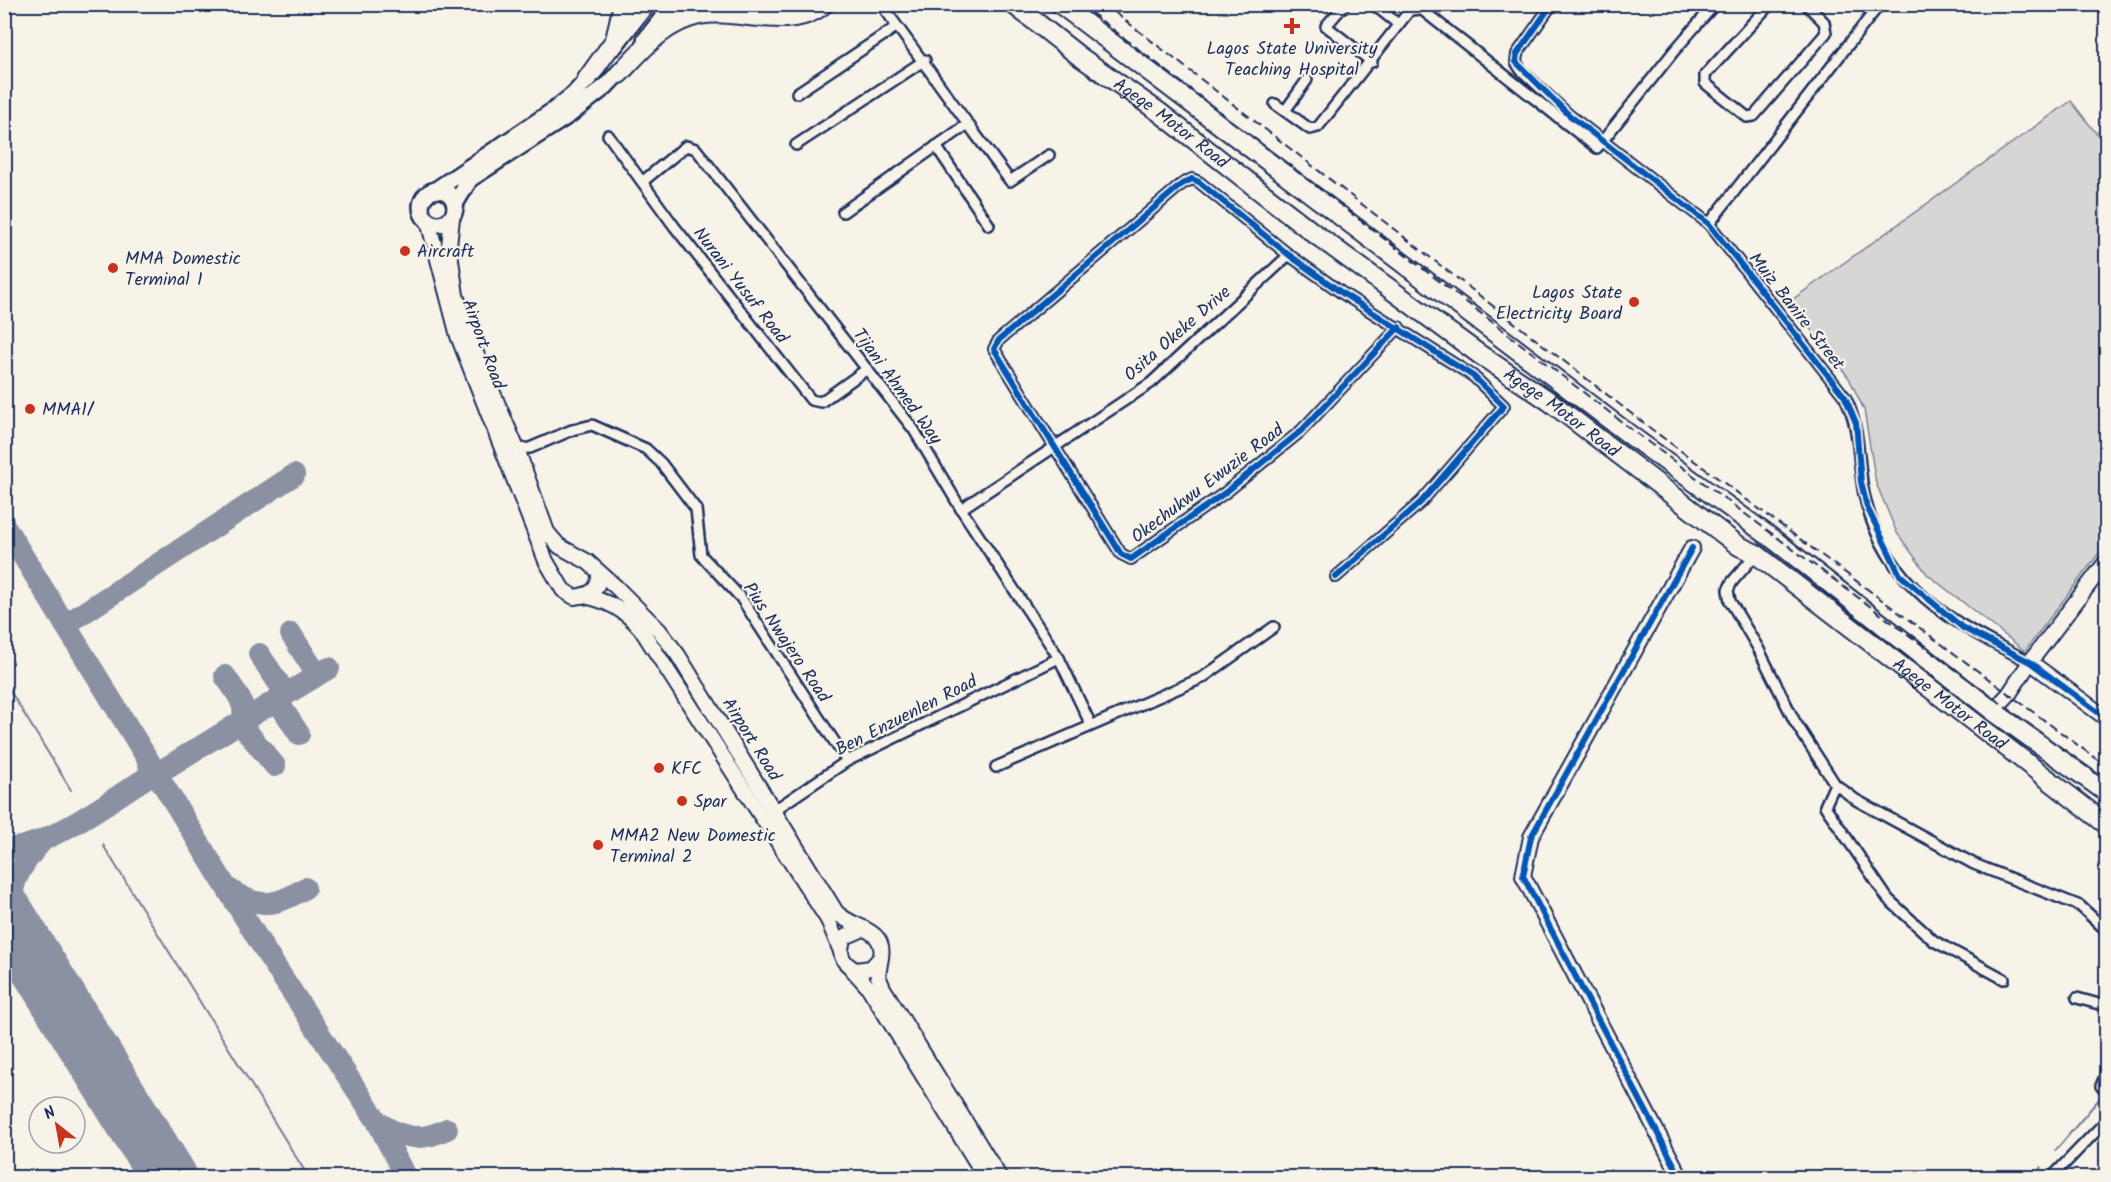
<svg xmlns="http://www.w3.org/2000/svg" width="2111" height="1182" viewBox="0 0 2111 1182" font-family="Kalam,sans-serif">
	<rect width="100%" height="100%" fill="#f7f3e8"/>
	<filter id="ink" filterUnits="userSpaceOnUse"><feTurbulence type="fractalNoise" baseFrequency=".0167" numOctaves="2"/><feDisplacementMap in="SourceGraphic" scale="12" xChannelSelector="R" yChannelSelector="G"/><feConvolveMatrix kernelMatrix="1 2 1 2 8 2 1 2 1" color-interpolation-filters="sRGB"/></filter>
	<g filter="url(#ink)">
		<path fill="#d7d6d4" stroke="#798299" stroke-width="1.5" d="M2071 101 2096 133 2106 125V544L2025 651 1927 574 1897 533 1876 483 1864 410 1849 378 1789 302Z"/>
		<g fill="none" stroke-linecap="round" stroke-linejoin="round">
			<g stroke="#727c95" stroke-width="2">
				<path d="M4 681 71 790"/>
				<path d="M103 845 309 1178"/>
				<path d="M2055 1151 2100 1098"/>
				<path d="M2034 1178 2041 1167"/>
			</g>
			<g stroke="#8991a3" stroke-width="22">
				<path d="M4 525 269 957 377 1121 406 1178"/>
				<path d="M65 625 294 475"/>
				<path d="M291 634 314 670 313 678"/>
				<path d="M259 654 282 688 281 697"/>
				<path d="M225 676C234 690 248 704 242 721"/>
				<path d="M273 702 280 705 299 734"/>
				<path d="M240 723 275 766"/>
				<path d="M156 774 329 668"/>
				<path d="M4 849C47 849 109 801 146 778L150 772 149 763"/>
				<path d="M229 889C258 909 276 907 305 888"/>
				<path d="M14 926C4 891 20 865 43 840"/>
				<path d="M378 1122C402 1139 421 1142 447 1129"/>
			</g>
			<path stroke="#8991a3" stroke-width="57" d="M4 911 169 1178"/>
			<g stroke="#1b2f5e" stroke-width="14">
				<g id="street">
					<path d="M1345 4 1326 26 1372 62"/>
					<path d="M1373 4 1398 24"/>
					<path d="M1552 4 1517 54 1516 62 1521 70 1569 115 1709 224 1845 397C1861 429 1857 460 1864 494 1884 587 1952 623 2030 662"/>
					<path d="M1770 4 1705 75V83L1747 117 1754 116 1826 33 1824 22 1806 4"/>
					<path d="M797 93 896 27"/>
					<path d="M1275 104 1310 129 1318 127 1410 10 1421 9 1597 148 1674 51 1715 4"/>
					<path d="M1285 111 1307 80"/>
					<path d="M968 124 1010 181 1049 155"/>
					<path d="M608 135 674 226 811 400 821 402 867 369"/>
					<path d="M796 145 925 60"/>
					<path d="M936 146 989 225"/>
					<path d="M642 182 686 146 696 149 914 430 961 509 1059 658 1091 725"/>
					<path d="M843 212 968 124 881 4"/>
					<path d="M1709 224 1880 4"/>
					<path d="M517 449 530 448 572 430 592 425 646 449 661 463 696 509 701 555 741 598 847 761"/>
					<path d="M961 509 1151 383 1289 255"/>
					<path d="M1756 554 1732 582 1728 590 1730 601 1758 648 1795 722 1835 784 1856 800 1974 864 2080 906 2106 930"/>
					<path d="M1336 577 1421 502 1504 406 1473 376 1342 293 1289 255 1199 182 1192 179 1182 184 999 340 994 349 1121 554 1131 559 1226 492 1301 431 1399 327"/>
					<path d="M996 767 1202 678 1274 627"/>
					<path d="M1835 784 1825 806 1888 899 1934 941 2004 979"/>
					<path d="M773 811 847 761 1059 658"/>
					<path d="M2077 998 2106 1006"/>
					<path d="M2106 1074 2101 1086 2106 1089"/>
					<path d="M2051 1178 2106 1121"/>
				</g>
			</g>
			<g stroke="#1b2f5e" stroke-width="18">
				<g id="secondary">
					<path d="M452 218 449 246 456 295 469 337 517 449 547 532 559 546 588 562 616 587 659 630 678 655 836 912C852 929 886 927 881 957L871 968 856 970C841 963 837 951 845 937L863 929"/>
					<path d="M428 221 458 336 546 561 563 590 574 597C589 595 599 591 599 575"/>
					<path d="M584 596C608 601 625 610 641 629L828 920 840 949"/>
					<path d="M2030 662 2106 718"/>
					<path d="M1993 711 2009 694 2030 662 2106 562"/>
					<path d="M881 957 878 976 883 988 1000 1178"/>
					<path d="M851 968 869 988 986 1178"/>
					<path d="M1681 1178 1523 876 1531 837 1692 548"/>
				</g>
			</g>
			<g stroke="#1b2f5e" stroke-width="20">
				<g id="primary">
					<path d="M645 40 673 4"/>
					<path d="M614 47 647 4"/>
					<circle cx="438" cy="207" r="17"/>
					<path d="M434 191 554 110 573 95 595 71"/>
					<path d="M455 204 470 179 569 115 605 87 625 66"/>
				</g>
			</g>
			<g stroke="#1b2f5e" stroke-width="22">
				<g id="highway">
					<path id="s1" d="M1013 4 1079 56 1159 112 1315 234 1479 354 1549 401 1739 546 1756 554 2106 824"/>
					<path d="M1060 4 1634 438 1773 539 1993 711 2106 792"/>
					<path d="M619 74C643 49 663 23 699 15 736 7 791 33 824 4"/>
					<path d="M587 79 615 40 623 4"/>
				</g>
			</g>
			<use href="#street" stroke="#f7f3e8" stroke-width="9"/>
			<use href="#secondary" stroke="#f7f3e8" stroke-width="14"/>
			<use href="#primary" stroke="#f7f3e8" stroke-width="15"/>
			<use href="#highway" stroke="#f7f3e8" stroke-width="18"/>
			<g stroke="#1b2f5e" stroke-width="2" stroke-dasharray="9 4.5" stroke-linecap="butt">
				<path d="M1080 4 1640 436 2106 781"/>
				<path d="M1104 4 1650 428 2106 766"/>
			</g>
			<g stroke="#f7f3e8" stroke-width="10">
				<g id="cycleway">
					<path d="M1552 4 1517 54 1516 62 1569 115 1709 224 1845 397 1856 423 1861 482 1867 507 1900 575 1963 628 2030 662 2106 718"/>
					<path d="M1336 577 1421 502 1504 406 1473 376 1342 293 1289 255 1199 182 1192 179 1182 184 999 340 994 349 1121 554 1131 559 1226 492 1301 431 1399 327"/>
					<path d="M1681 1178 1523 876 1531 837 1692 548"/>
				</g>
			</g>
			<use href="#cycleway" stroke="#0057b8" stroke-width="6"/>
		</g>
	</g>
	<g fill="#c8321e" stroke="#f7f3e8" stroke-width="2">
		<path d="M1289 17h6v6h6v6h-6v6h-6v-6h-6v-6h6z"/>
		<circle cx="405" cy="251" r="6"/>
		<circle cx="113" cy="268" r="6"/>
		<circle cx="1634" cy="302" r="6"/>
		<circle cx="30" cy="409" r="6"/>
		<circle cx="659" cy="768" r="6"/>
		<circle cx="682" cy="801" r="6"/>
		<circle cx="598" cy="845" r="6"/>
	</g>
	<g text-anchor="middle" stroke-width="4.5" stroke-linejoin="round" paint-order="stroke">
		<g font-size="18" fill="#1b2f5e" stroke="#f7f3e8" text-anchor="start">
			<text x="1292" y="54" text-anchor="middle">Lagos State University<tspan x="1292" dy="21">Teaching Hospital</tspan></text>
			<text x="417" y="257">Aircraft</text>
			<text x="125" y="264">MMA Domestic<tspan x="125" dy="21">Terminal 1</tspan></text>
			<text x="1622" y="298" text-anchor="end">Lagos State<tspan x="1622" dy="21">Electricity Board</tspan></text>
			<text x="42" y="415">MMA1/</text>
			<text x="671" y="774">KFC</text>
			<text x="694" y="807">Spar</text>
			<text x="610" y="841">MMA2 New Domestic<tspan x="610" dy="21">Terminal 2</tspan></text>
		</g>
		<g font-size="18" fill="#1b2f5e" stroke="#f7f3e8">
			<text dy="6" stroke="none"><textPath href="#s1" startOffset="198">Agege Motor Road</textPath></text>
			<text transform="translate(741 285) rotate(52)" y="6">Nurani Yusuf Road</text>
			<text transform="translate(1797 311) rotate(52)" y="6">Muiz Banire Street</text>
			<text transform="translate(1177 333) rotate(-41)" y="6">Osita Okeke Drive</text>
			<text transform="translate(484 344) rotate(70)" y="6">Airport Road</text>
			<text transform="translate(898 386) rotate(54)" y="6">Tijani Ahmed Way</text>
			<text dy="6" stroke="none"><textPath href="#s1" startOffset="684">Agege Motor Road</textPath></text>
			<text transform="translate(1207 483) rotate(-37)" y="6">Okechukwu Ewuzie Road</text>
			<text transform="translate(787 642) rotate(56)" y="6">Pius Nwajero Road</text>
			<text dy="6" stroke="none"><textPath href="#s1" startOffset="1170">Agege Motor Road</textPath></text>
			<text transform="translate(906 715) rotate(-27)" y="6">Ben Enzuenlen Road</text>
			<text transform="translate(752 739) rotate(58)" y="6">Airport Road</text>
		</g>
	</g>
	<rect width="2111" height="1182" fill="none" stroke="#f7f3e8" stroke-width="24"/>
	<rect x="12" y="12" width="2087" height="1158" fill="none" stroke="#1b2f5e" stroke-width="2" filter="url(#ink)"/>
	<g transform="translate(57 1125) rotate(329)"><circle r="28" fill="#f7f3e8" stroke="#9fa5b1" stroke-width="1.5"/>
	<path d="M0-4.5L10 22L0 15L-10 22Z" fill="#c8321e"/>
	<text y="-9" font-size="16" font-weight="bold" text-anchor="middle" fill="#1b2f5e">N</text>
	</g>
</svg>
